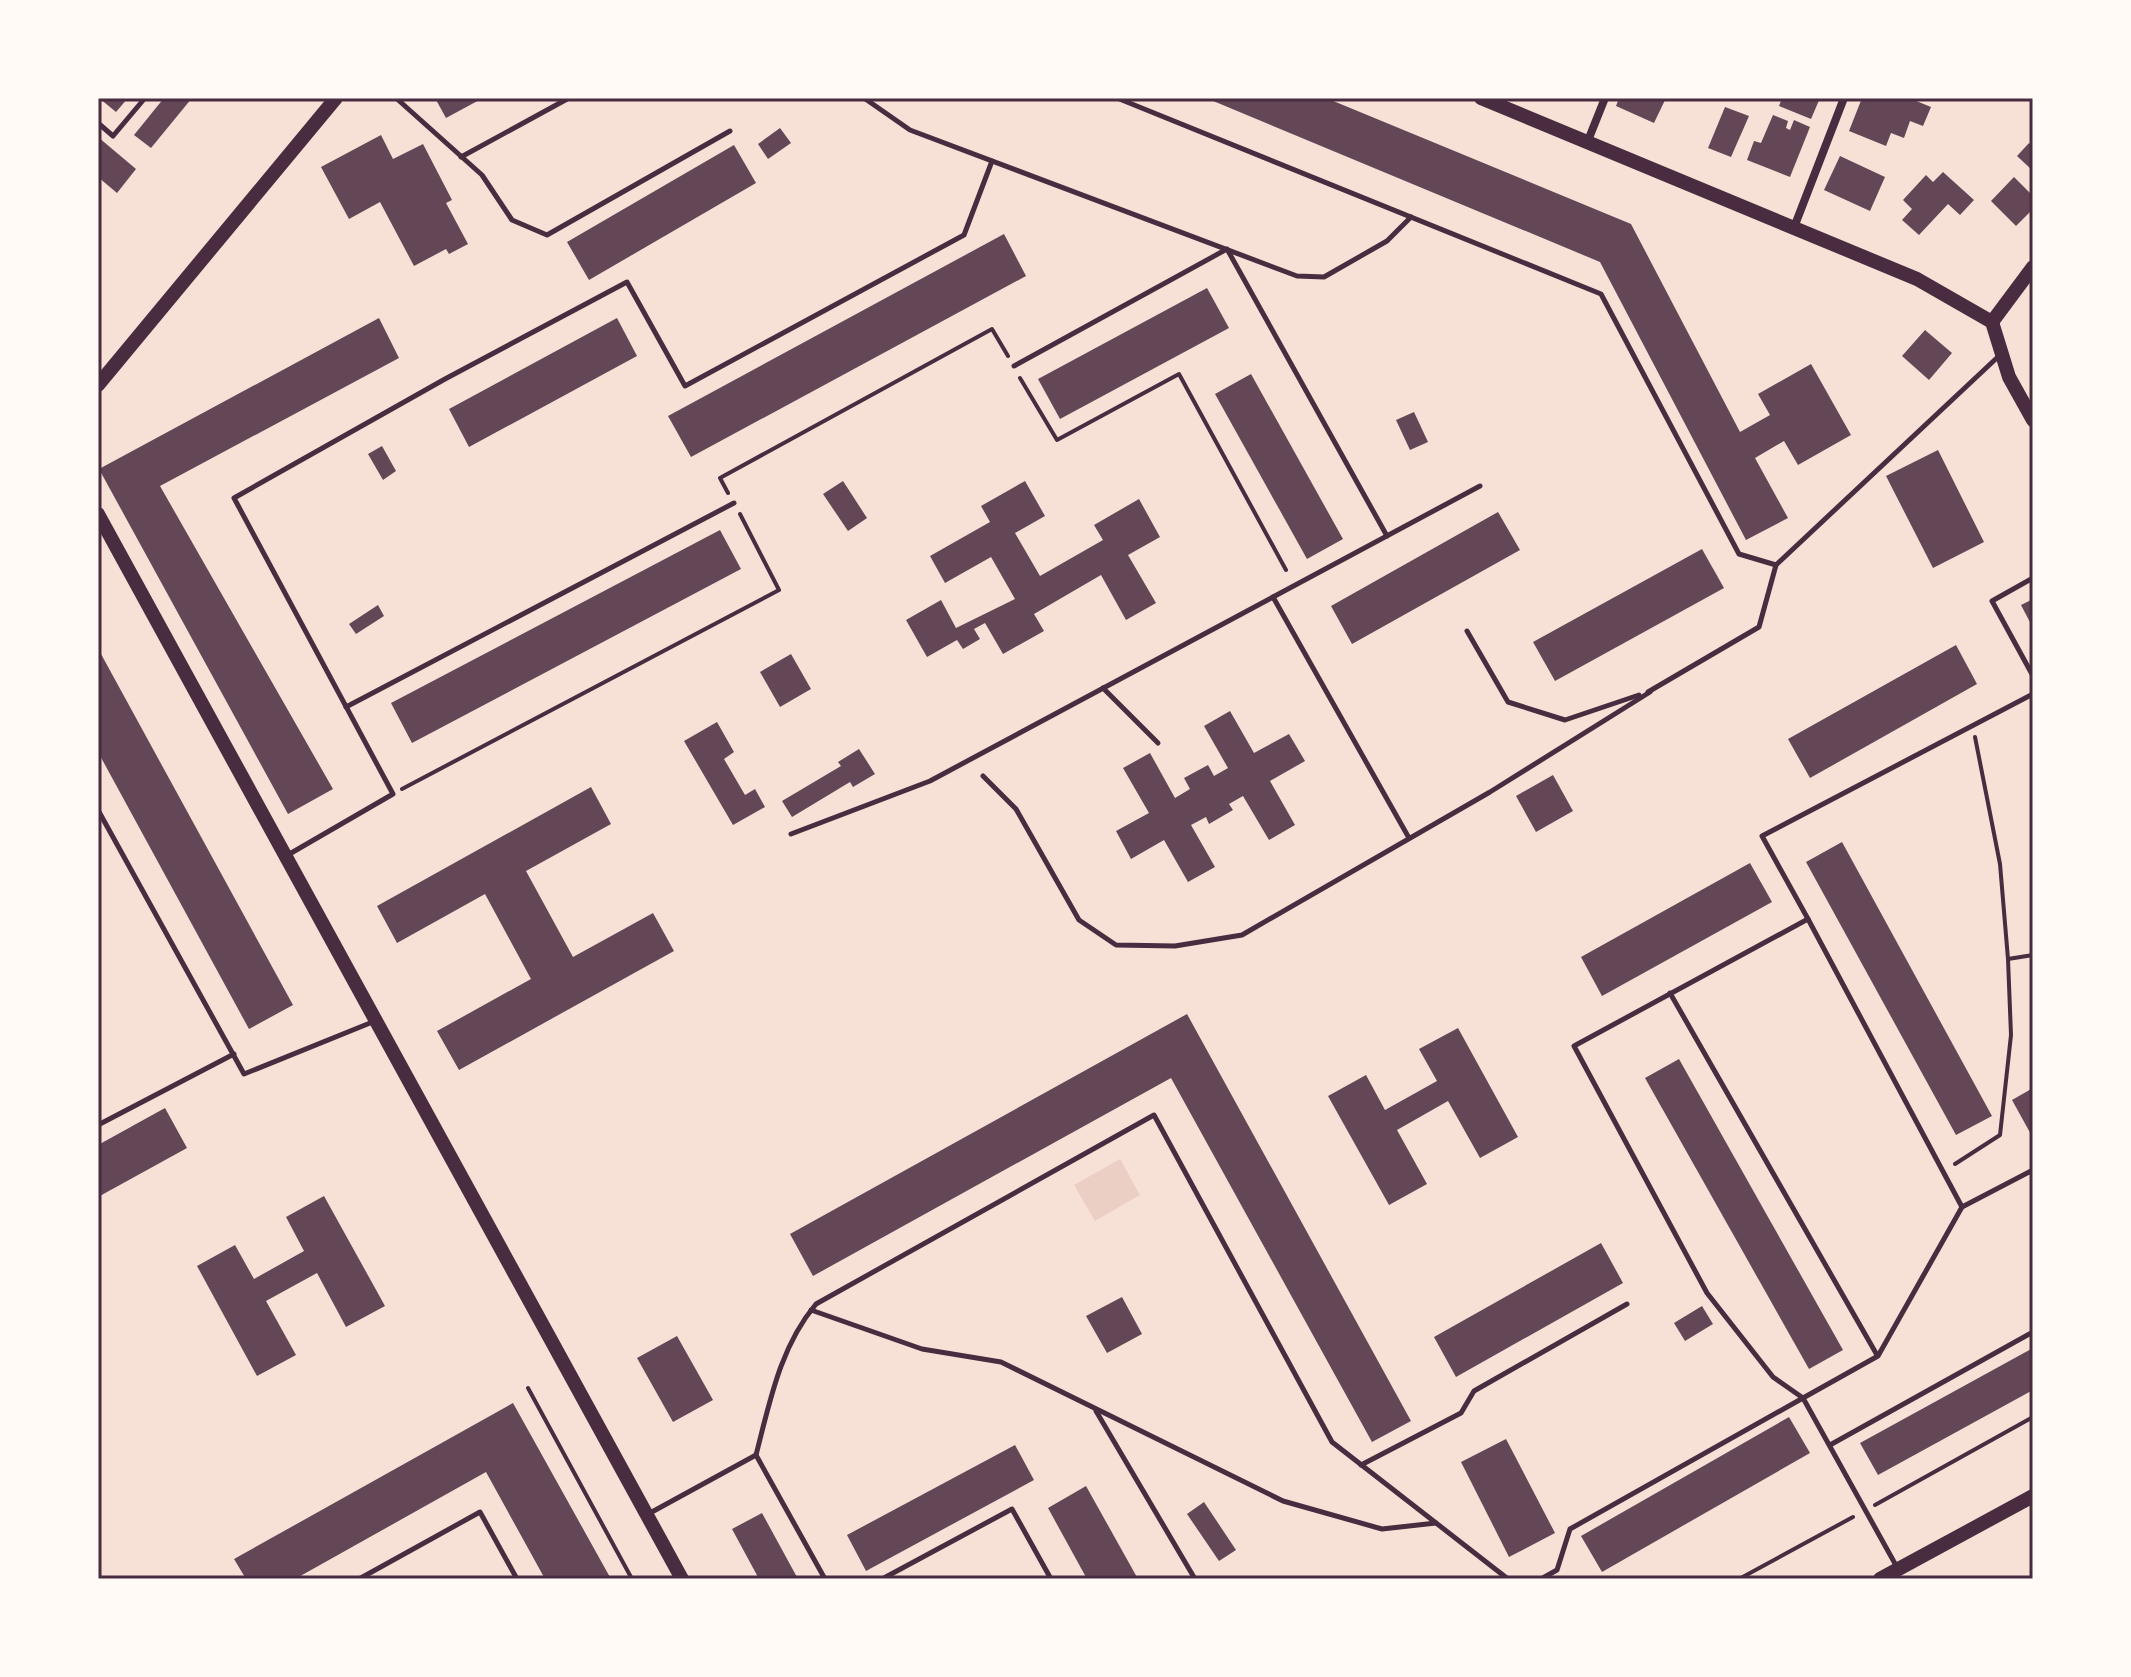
<svg xmlns="http://www.w3.org/2000/svg" width="2131" height="1677" viewBox="0 0 2131 1677" font-family="'DejaVu Sans',sans-serif">
	<rect width="100%" height="100%" fill="#f7e1d7"/>
	<path fill="#ebcfc5" d="M1120 1159 1140 1195 1095 1221 1074 1185Z"/>
	<g fill="#644757">
		<path d="M99 98H128L116 112Z"/>
		<path d="M164 98H192L151 148 134 135Z"/>
		<path d="M435 98H483L446 118Z"/>
		<path d="M1206 98H1326L1631 224 1740 432 1770 415 1758 394 1811 364 1851 435 1798 465 1784 441 1755 458 1788 518 1746 540 1600 262Z"/>
		<path d="M1619 98H1666L1654 123 1616 106Z"/>
		<path d="M1782 98H1820L1811 119 1779 106Z"/>
		<path d="M1862 98H1909L1931 107 1923 126 1910 121 1904 138 1891 133 1886 146 1849 131Z"/>
		<path d="M1725 107 1749 116 1731 157 1708 148Z"/>
		<path d="M1773 115 1788 121 1786 128 1790 130 1794 120 1810 127 1790 177 1747 160 1754 141 1761 143Z"/>
		<path d="M780 128 791 143 768 159 758 144Z"/>
		<path d="M381 135 393 159 423 144 452 200 446 203 468 244 449 254 446 249 414 266 380 202 349 219 321 167Z"/>
		<path d="M98 137 136 169 117 193 98 177Z"/>
		<path d="M2029 143 2033 147V171L2017 156Z"/>
		<path d="M734 145 756 183 589 280 567 242Z"/>
		<path d="M1840 156 1885 177 1870 211 1824 190Z"/>
		<path d="M1943 172 1974 200 1960 215 1948 204 1919 235 1902 220 1912 209 1903 200 1926 175 1933 182Z"/>
		<path d="M2014 177 2033 196V209L2016 226 1991 201Z"/>
		<path d="M1004 234 1026 276 691 457 668 416Z"/>
		<path d="M1207 288 1229 328 1060 419 1038 379Z"/>
		<path d="M379 318 399 358 160 486 333 789 288 814 99 469Z"/>
		<path d="M617 318 637 356 469 447 449 409Z"/>
		<path d="M1925 330 1952 353 1929 380 1902 356Z"/>
		<path d="M1251 374 1343 539 1307 559 1215 394Z"/>
		<path d="M1414 412 1428 442 1410 450 1396 420Z"/>
		<path d="M382 446 396 471 383 480 368 454Z"/>
		<path d="M1938 450 1984 542 1933 568 1886 476Z"/>
		<path d="M843 481 867 518 848 531 823 494Z"/>
		<path d="M1025 481 1045 516 1015 533 1040 576 1103 540 1094 525 1139 499 1160 537 1128 555 1156 603 1126 620 1101 575 1034 614 1044 631 1003 654 985 623 974 629 980 639 963 649 957 640 927 657 906 620 941 600 956 628 1015 599 991 557 945 583 930 556 990 522 981 506Z"/>
		<path d="M1498 512 1520 550 1352 644 1331 606Z"/>
		<path d="M720 530 741 569 412 743 391 703Z"/>
		<path d="M1702 549 1724 588 1555 681 1533 642Z"/>
		<path d="M2033 599V628L2021 605Z"/>
		<path d="M378 605 384 616 356 634 349 624Z"/>
		<path d="M1956 645 1977 684 1810 778 1788 739Z"/>
		<path d="M101 654 293 1005 249 1029 98 752V656Z"/>
		<path d="M791 654 811 689 780 707 760 672Z"/>
		<path d="M1230 711 1254 753 1289 734 1305 761 1270 781 1295 825 1269 840 1243 796 1229 804 1233 810 1209 824 1206 817 1191 825 1215 867 1188 882 1164 840 1131 859 1116 831 1149 813 1123 768 1150 753 1175 798 1190 789 1184 778 1208 765 1214 776 1228 768 1204 726Z"/>
		<path d="M717 722 734 752 724 759 745 795 755 789 765 807 733 825 684 741Z"/>
		<path d="M859 749 875 774 853 787 850 782 792 817 782 801 841 766 838 762Z"/>
		<path d="M1553 775 1573 811 1536 832 1516 796Z"/>
		<path d="M591 787 611 824 526 871 573 957 653 913 674 951 459 1070 437 1031 531 979 485 894 397 943 377 906Z"/>
		<path d="M1842 842 1992 1116 1956 1135 1806 862Z"/>
		<path d="M1750 863 1772 902 1602 996 1581 957Z"/>
		<path d="M1187 1014 1411 1421 1372 1442 1171 1078 813 1276 790 1234Z"/>
		<path d="M1458 1028 1518 1137 1480 1158 1448 1101 1397 1130 1427 1184 1389 1205 1328 1096 1366 1075 1385 1110 1437 1081 1419 1049Z"/>
		<path d="M1679 1059 1843 1350 1809 1369 1645 1078Z"/>
		<path d="M2033 1088V1138L2012 1100Z"/>
		<path d="M165 1108 187 1148 98 1197V1145Z"/>
		<path d="M324 1196 385 1306 346 1327 317 1273 266 1301 296 1355 257 1376 197 1266 235 1245 254 1279 304 1251 286 1217Z"/>
		<path d="M1601 1243 1623 1283 1456 1377 1434 1337Z"/>
		<path d="M1122 1297 1142 1334 1107 1353 1086 1316Z"/>
		<path d="M1702 1306 1713 1324 1685 1341 1674 1323Z"/>
		<path d="M677 1336 713 1400 673 1422 637 1358Z"/>
		<path d="M2033 1348V1390L1878 1475 1860 1443Z"/>
		<path d="M513 1403 611 1579H545L486 1472 295 1579H246L234 1559Z"/>
		<path d="M1789 1417 1810 1453 1602 1572 1581 1536Z"/>
		<path d="M1506 1439 1555 1533 1509 1557 1461 1462Z"/>
		<path d="M1015 1445 1034 1480 866 1571 847 1535Z"/>
		<path d="M1086 1486 1138 1579H1087L1048 1508Z"/>
		<path d="M1204 1502 1236 1550 1219 1561 1187 1514Z"/>
		<path d="M762 1513 798 1579H759L732 1529Z"/>
	</g>
	<g fill="none" stroke-linecap="round" stroke-linejoin="round">
		<g stroke="#4a2c40" stroke-width="4">
			<path d="M1020 378 1057 440 1179 374 1286 570"/>
			<path d="M728 493 720 478 992 329 1008 356"/>
			<path d="M402 789 779 590 740 514"/>
			<path d="M2008 959 2033 955"/>
			<path d="M1955 1164 2000 1135 2011 1035 2008 959 2000 864 1975 737"/>
			<path d="M528 1388 632 1579"/>
			<path d="M1875 1505 2033 1417"/>
			<path d="M1739 1579 1853 1517"/>
		</g>
		<g stroke="#4a2c40" stroke-width="5">
			<path d="M396 98 482 175 512 220 547 235 730 131"/>
			<path d="M864 98 910 130 1297 276 1324 277 1387 241 1411 217"/>
			<path d="M1117 98 1601 294 1739 554 1776 565"/>
			<path d="M98 123 113 136 145 98"/>
			<path d="M461 157 569 98"/>
			<path d="M1014 366 1227 249 1387 536"/>
			<path d="M2033 578 1992 601 2033 676"/>
			<path d="M1273 597 1409 838"/>
			<path d="M1467 631 1508 702 1565 720 1639 695"/>
			<path d="M1103 688 1158 743"/>
			<path d="M1648 692 1759 627 1776 565 2001 354"/>
			<path d="M346 707 734 503"/>
			<path d="M983 776 1016 809 1079 920 1116 945 1175 946 1242 935 1490 792 1650 692"/>
			<path d="M98 810 244 1074 375 1021"/>
			<path d="M791 834 930 781 1480 486"/>
			<path d="M286 856 393 794 234 498 445 379 627 282 685 386 964 235 992 161"/>
			<path d="M1808 919 1762 836 2033 694"/>
			<path d="M1670 993 1877 1355"/>
			<path d="M98 1125 234 1054"/>
			<path d="M811 1310 922 1349 1001 1362 1283 1501 1382 1529 1436 1523"/>
			<path d="M1096 1411 1195 1579"/>
			<path d="M1830 1445 2033 1332"/>
			<path d="M756 1455C770 1401 780 1347 816 1304L1154 1115 1332 1442 1508 1579"/>
			<path d="M1361 1465 1461 1413 1474 1391 1627 1304"/>
			<path d="M650 1513 756 1455 825 1579"/>
			<path d="M1898 1569 1803 1398 1878 1356 1962 1207 2033 1170"/>
			<path d="M359 1579 480 1512 517 1579"/>
			<path d="M882 1579 1012 1509 1051 1579"/>
			<path d="M1541 1579 1557 1570 1570 1529 1803 1398 1773 1377 1707 1293 1574 1046 1808 919 1962 1207"/>
		</g>
		<g stroke="#4a2c40" stroke-width="8">
			<path d="M1587 143 1605 98"/>
			<path d="M1793 230 1844 98"/>
		</g>
		<g stroke="#4a2c40" stroke-width="14">
			<path d="M1481 98 1917 279 1992 322 2009 377 2033 420"/>
			<path d="M1992 322 2033 267"/>
			<path d="M98 385 336 98"/>
			<path d="M98 514 682 1579"/>
		</g>
		<path stroke="#4a2c40" stroke-width="14" d="M1880 1579 2033 1496"/>
	</g>
	<rect width="2131" height="1677" fill="none" stroke="#fffaf5" stroke-width="200"/>
	<rect x="100" y="100" width="1931" height="1477" fill="none" stroke="#4a2c40" stroke-width="3"/>
</svg>
